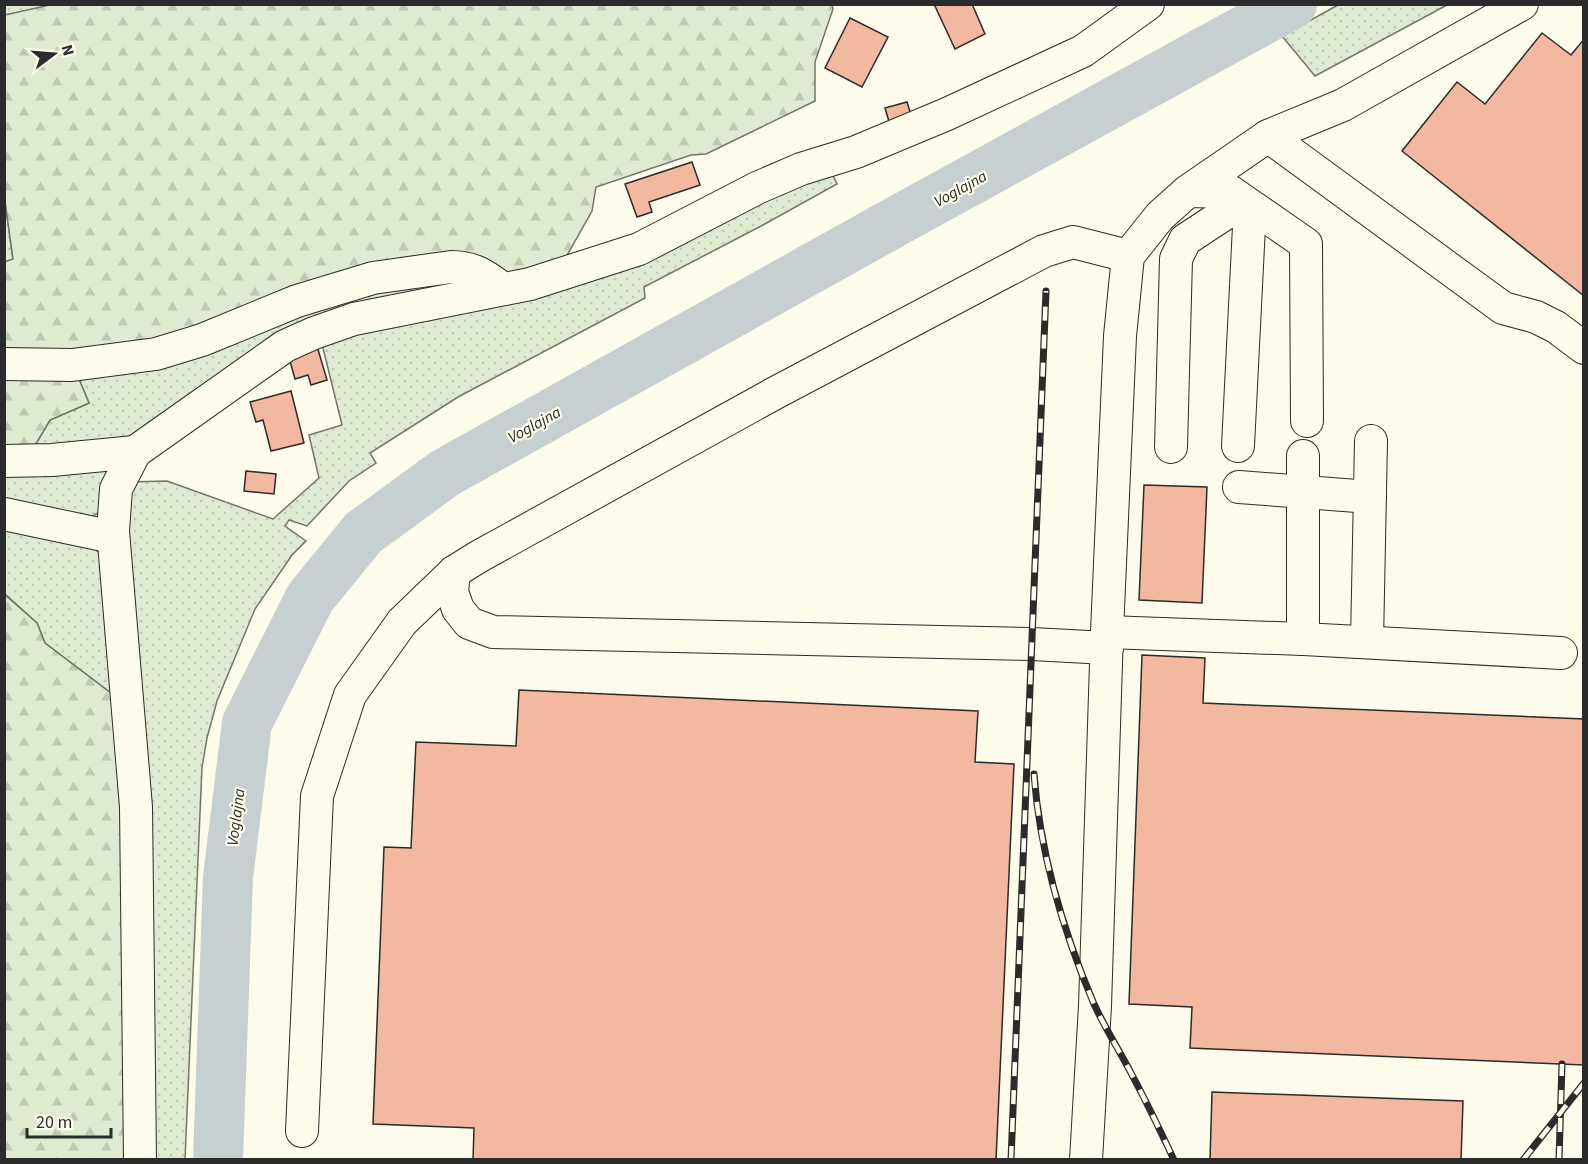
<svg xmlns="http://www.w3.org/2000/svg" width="1588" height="1164" viewBox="0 0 1588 1164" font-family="'Source Sans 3',sans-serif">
	<defs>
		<pattern id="grass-dots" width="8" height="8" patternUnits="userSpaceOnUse" patternTransform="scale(1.5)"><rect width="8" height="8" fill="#deebd1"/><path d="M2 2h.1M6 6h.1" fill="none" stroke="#bfcab4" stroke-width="1.8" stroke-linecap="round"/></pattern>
		<pattern id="forest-firs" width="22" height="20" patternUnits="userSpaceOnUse" patternTransform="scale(1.5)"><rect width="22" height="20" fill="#deebd1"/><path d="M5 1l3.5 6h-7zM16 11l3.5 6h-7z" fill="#bfcab4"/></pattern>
	</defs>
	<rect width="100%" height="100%" fill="#fdfbea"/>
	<g fill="url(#grass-dots)" stroke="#74746e" stroke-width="1.5">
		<path d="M5 4 54 5 5 15Z"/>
		<path d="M1338 5V4L1447 5 1315 76 1282 36Z"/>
		<path d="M828 165 837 184 763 225 644 287 645 298 458 397 370 453 376 463 349 481 307 526 289 520 285 526 306 541 292 555 255 609 217 701 207 738 202 767 185 1159H150L123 557 130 482 167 481 273 519 319 478 309 435 342 425 320 336 466 300Z"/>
		<path d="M4 194 13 260 5 262H4Z"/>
		<path d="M452 271 460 287 352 311 132 440 28 457 50 420 89 403 76 372 251 326Z"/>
		<path d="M111 465 105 509 84 521 5 507 4 468Z"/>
		<path d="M4 518 86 542 104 557 120 700 45 643 37 623 5 594Z"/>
	</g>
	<g fill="url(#forest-firs)" stroke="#74746e" stroke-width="1.5">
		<path d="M54 4 832 5 833 9 815 62V101L706 154 691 155 596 187 592 211 561 266 523 277 466 261 201 333 5 359 4 262 13 259 4 194 5 15Z"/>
		<path d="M5 370 76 372 89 403 50 420 28 457 5 456Z"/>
		<path d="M4 594 37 623 45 643 120 700 130 1159H5Z"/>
	</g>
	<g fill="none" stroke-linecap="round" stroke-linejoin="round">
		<path stroke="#c7d0d0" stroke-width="50" d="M218 1160 228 877 247 723 310 598 363 533 445 473 895 222 1292 4"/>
	</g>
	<g fill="#f2b8a0" stroke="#2b2b2b" stroke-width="1.5">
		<path d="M934 4H972L985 34 955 49Z"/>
		<path d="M850 18 888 37 862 87 825 68Z"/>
		<path d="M1542 33 1571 55 1584 39V296L1402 151 1457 82 1485 104Z"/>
		<path d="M907 102 912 118 890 125 885 108Z"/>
		<path d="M692 162 700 185 649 202 652 212 637 217 625 184Z"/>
		<path d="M317 346 327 380 311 385 308 375 295 379 288 354Z"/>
		<path d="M291 391 304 443 271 451 263 420 256 422 250 402Z"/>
		<path d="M246 471 276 474 274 494 244 491Z"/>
		<path d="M1144 485 1207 487 1202 603 1139 600Z"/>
		<path d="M1142 655 1205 658 1203 703 1584 719V1065L1190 1048 1192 1007 1129 1004Z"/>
		<path d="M519 690 978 711 975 762 1014 764 996 1160H473L474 1128 373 1124 384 847 411 848 416 742 516 746Z"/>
		<path d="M1212 1092 1463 1101 1461 1160H1210Z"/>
	</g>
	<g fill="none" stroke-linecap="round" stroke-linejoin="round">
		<g stroke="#2b2b2b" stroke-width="34">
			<g id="minor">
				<path d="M1268 136 1503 308 1536 317 1556 327 1584 348"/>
				<path d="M1188 191 1231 192 1306 244 1307 421"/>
				<path d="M4 364 72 365 156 354 202 340 297 301 373 278 451 267C474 267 486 276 503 289"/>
				<path d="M1238 446 1250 206"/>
				<path d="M1171 447 1176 259 1185 240 1226 213 1231 192"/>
				<path d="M4 461 52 460 135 452"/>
				<path d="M1239 487 1370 497"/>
				<path d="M4 514 113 537"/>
				<path d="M454 572 452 592 458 609 469 623 493 632 1032 644 1107 648"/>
				<path d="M1107 632 1303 639 1561 653"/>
				<path d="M1303 639V456"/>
				<path d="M1367 642 1371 441"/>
				<path d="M302 1131 317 796 350 695 402 622 454 572 478 557 777 392 1044 251 1073 242 1128 256"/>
				<path d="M140 1160 136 807 113 531 116 489 135 452 285 346 314 333 354 319 530 284 639 249 757 188 801 169 856 152 947 114 1083 51 1148 4"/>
				<path d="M1086 1160 1095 1006 1107 632 1120 336 1128 256 1160 216 1188 191 1268 136 1343 105 1522 4"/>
			</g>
		</g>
		<use href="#minor" stroke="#fdfbea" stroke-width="32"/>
		<g stroke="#2b2b2b" stroke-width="7">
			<g id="rail">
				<path d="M1034 774C1040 854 1063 931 1094 1004 1105 1028 1119 1050 1131 1073 1146 1101 1160 1130 1174 1160"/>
				<path d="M1011 1160 1046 291"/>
				<path d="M1523 1160 1584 1083"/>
				<path d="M1559 1160 1562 1064"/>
			</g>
		</g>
		<use href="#rail" stroke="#fdfbea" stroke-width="4.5" stroke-dasharray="14" stroke-linecap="butt"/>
	</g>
	<g text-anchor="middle" stroke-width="4.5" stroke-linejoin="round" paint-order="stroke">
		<g font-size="16" font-style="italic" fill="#2b2b2b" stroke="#fdfbea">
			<text transform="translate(960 188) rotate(-29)" y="6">Voglajna</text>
			<text transform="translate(534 424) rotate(-29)" y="6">Voglajna</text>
			<text transform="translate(235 817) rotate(-83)" y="6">Voglajna</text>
		</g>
	</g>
	<rect width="1588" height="1164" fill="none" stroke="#2b2b2b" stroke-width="12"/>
	<g transform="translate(54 54) rotate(74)" stroke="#fdfbea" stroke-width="4.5" paint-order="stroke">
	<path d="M0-4.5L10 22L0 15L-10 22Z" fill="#2b2b2b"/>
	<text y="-9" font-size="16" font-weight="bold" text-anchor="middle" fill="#2b2b2b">N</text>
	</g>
	<path d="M27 1128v9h84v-9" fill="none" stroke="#2b2b2b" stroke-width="3"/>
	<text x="36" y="1128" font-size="18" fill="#2b2b2b" stroke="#fdfbea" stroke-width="4.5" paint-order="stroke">20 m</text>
</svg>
